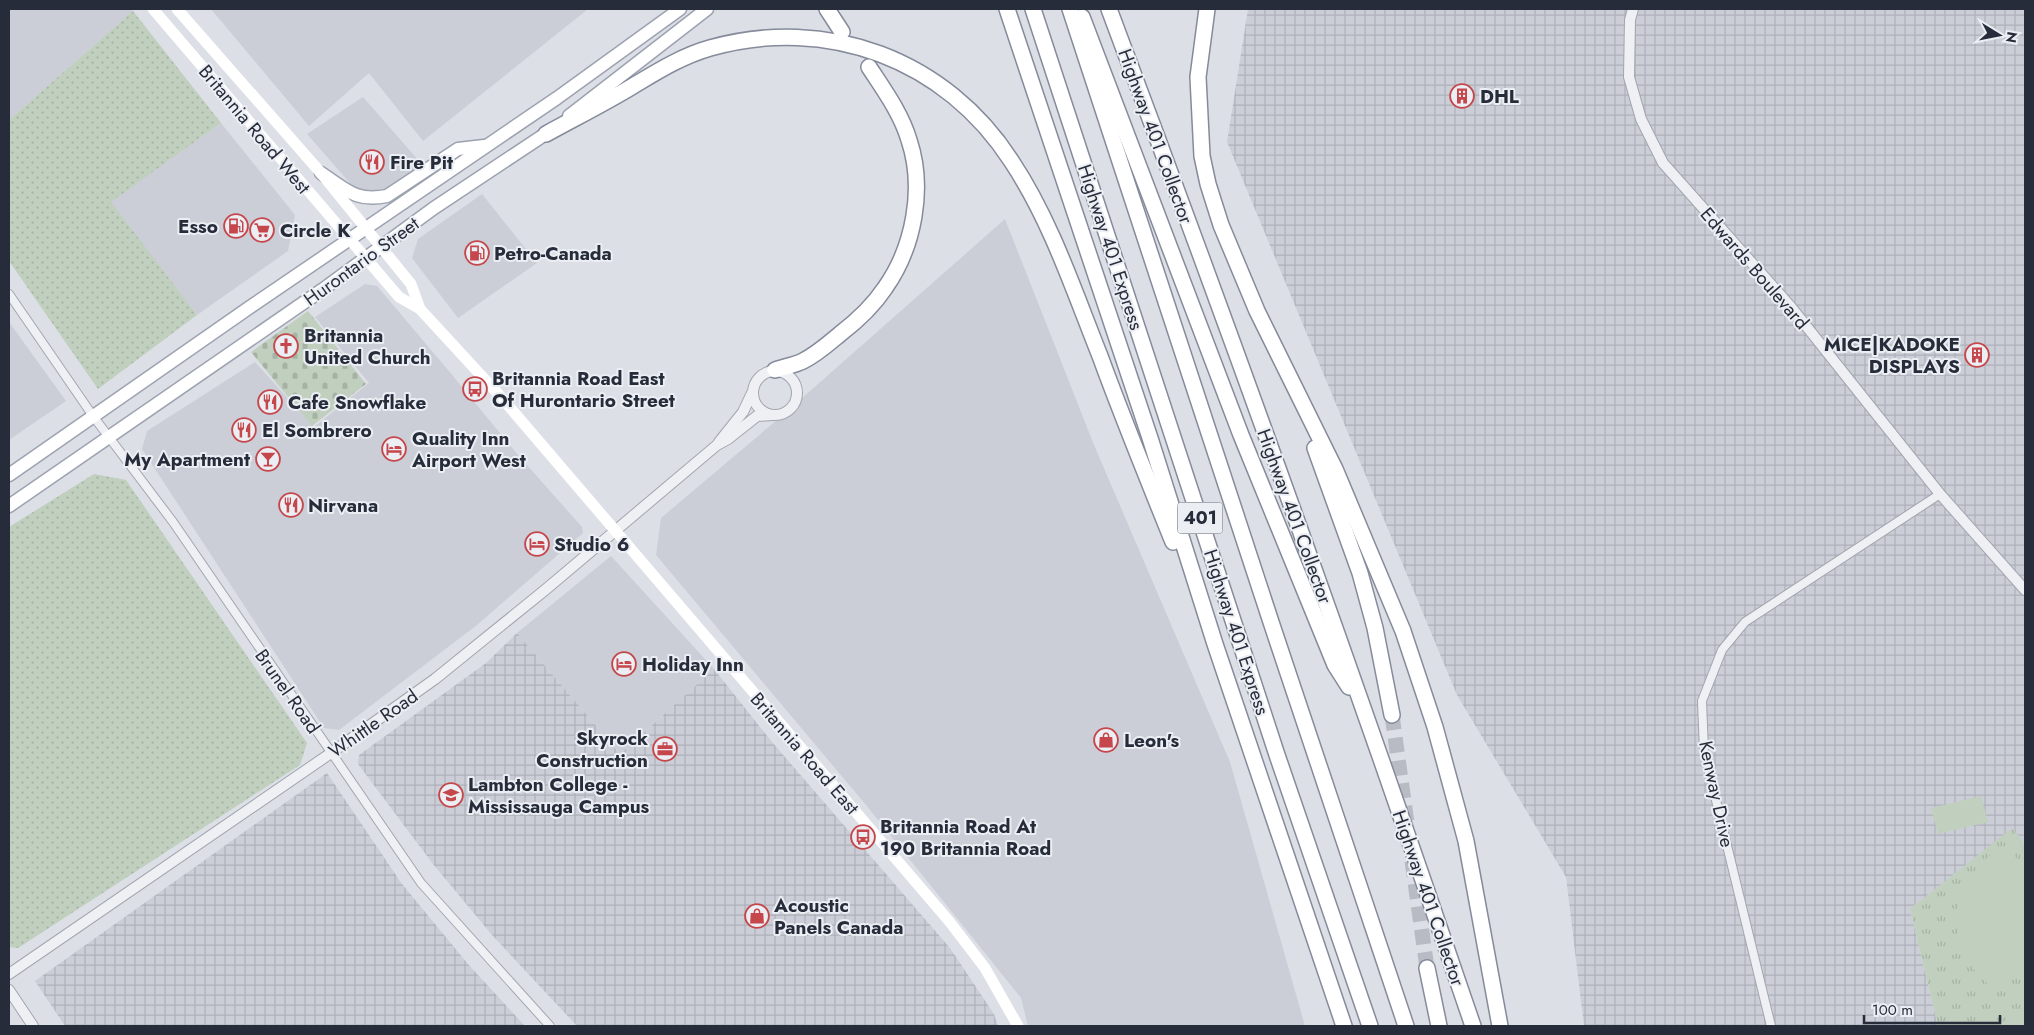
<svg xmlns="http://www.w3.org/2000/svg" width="2034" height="1035" viewBox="0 0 2034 1035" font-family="Jost,sans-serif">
	<defs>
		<pattern id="industrial-grid" width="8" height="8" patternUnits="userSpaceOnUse" patternTransform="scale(1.25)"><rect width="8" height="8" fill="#cbced7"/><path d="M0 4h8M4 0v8" fill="none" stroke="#aeb1b9"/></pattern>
		<pattern id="grass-dots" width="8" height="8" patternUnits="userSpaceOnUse" patternTransform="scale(1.25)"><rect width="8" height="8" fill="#c0cfbe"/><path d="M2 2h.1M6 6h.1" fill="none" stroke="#a5b2a4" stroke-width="1.8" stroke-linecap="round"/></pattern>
		<pattern id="cemetery-stones" width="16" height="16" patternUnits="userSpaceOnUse" patternTransform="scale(1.25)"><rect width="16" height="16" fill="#c0cfbe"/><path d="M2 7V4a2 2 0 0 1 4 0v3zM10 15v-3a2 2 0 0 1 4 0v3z" fill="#a5b2a4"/></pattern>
		<pattern id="park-tufts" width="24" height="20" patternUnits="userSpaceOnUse" patternTransform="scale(1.25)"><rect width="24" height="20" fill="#c0cfbe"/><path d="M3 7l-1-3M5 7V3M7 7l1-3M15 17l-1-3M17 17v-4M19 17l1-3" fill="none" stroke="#a5b2a4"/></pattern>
	</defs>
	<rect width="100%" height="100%" fill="#dcdfe6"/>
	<g fill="#cbced7">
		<path d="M9 9H131L133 11 9 120Z"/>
		<path d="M211 9H588L423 141 369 73 309 126Z"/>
		<path d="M363 97 426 169 383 195 356 190 307 134Z"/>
		<path d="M221 123 295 215 288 251 197 315 110 202Z"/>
		<path d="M482 194 537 263 458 318 412 258 418 239Z"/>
		<path d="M1005 219 1094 445 1230 762 1305 1026H1028L1021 998 866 805 656 555 661 518 784 414Z"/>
		<path d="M365 284 377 286 448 370 518 455 582 527 583 533 477 625 339 730 324 728 142 449 147 431 255 362 314 427 369 383 315 317Z"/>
		<path d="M9 322 66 401 9 440Z"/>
		<path d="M611 556 714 669 620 754 517 633Z"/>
	</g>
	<g fill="url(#industrial-grid)">
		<path d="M1248 9H2025V844L2012 829 1910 909 1938 1026H1584L1566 877 1457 695 1227 142Z"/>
		<path d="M517 633 620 754 714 669 772 742 950 948 994 1014 998 1026H577L492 935 433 864 358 764 359 755 486 663Z"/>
		<path d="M327 773 402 884 468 964 525 1026H65L35 981Z"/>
	</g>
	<g fill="url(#grass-dots)">
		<path d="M133 11 221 123 111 202 197 315 98 389 9 261V120Z"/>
		<path d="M94 474 126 480 307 743 300 765 18 948 9 947V527Z"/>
	</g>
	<path fill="url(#cemetery-stones)" d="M308 311 366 384 312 426 251 352Z"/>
	<path fill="url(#park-tufts)" d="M2012 828 2025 844V1026H1938L1910 909Z"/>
	<g fill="#c0cfbe">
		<path d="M1981 796 1988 822 1938 834 1931 808Z"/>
		<path d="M2005 846 2025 867V969L1997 991C1940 952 1944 878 2005 846Z"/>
	</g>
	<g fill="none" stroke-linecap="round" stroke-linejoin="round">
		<g stroke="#b8bbc4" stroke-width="15" stroke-dasharray="15 8" stroke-linecap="butt">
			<path d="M1392 715 1407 823"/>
			<path d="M1412 861 1427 968"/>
		</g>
		<g stroke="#a2a6af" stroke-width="10">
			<g id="minor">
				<path d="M9 294 93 416 173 522 421 883 550 1026"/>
				<path d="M1771 1026 1704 751 1702 701 1722 650 1745 622 1940 494"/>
			</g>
		</g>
		<g stroke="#a2a6af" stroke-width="12">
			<g id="tertiary">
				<path d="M1633 9 1630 20 1629 77 1641 119 1663 163 1791 307 1940 494 2025 590"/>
				<circle cx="775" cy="393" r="22"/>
				<path d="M719 442 743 412 752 393"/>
				<path d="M9 974 331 753 435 679 545 590 717 445 728 439 757 416 773 415"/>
				<path d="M9 990 33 1026"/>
			</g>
		</g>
		<g stroke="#9ca2b0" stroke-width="15">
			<g id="primary">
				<path d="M569 116 707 9"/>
				<path d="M321 173C347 190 355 202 387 196L458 149 484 146"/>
				<path d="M9 475 253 305 557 98 680 9"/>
				<path d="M9 506 322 290 434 208 553 129"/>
			</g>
		</g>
		<g stroke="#858b9b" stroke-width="18">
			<g id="motorway">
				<path d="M827 9 842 32"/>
				<path d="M1007 9 1150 438 1215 644 1344 1026"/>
				<path d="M1033 9 1277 755 1370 1026"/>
				<path d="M1070 9 1271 622 1406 1026"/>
				<path d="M1109 9C1236 346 1357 685 1473 1026"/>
				<path d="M1207 9 1198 77 1202 156 1208 184 1221 225 1257 311 1335 469 1403 631 1435 727 1466 841 1500 1026"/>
				<path d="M1082 17 1241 435 1335 665 1349 687"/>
				<path d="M546 134C575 118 605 103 633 86 658 71 682 56 710 48 827 15 946 59 1012 162 1051 221 1074 291 1100 356 1123 419 1148 480 1173 542"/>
				<path d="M775 370C784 367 795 365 803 361 817 354 828 344 840 334 857 321 873 306 885 288 914 247 925 188 909 140 901 113 884 90 869 67"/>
				<path d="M1315 448 1360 573 1375 628 1392 715"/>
				<path d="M1427 968 1439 1026"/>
			</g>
		</g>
		<use href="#minor" stroke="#eff0f4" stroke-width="8"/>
		<use href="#tertiary" stroke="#eff0f4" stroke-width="10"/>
		<g stroke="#fff" stroke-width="11">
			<path d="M153 9 399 297 420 309 501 397 949 921 985 968 1018 1026"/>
			<path d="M177 9 321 173 411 284 420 309"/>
		</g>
		<use href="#primary" stroke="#fff" stroke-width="12"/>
		<use href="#motorway" stroke="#fff" stroke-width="15"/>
	</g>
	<defs>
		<g id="building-ring" transform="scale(1.25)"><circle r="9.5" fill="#ebeef3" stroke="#c5474b" stroke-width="1.5"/><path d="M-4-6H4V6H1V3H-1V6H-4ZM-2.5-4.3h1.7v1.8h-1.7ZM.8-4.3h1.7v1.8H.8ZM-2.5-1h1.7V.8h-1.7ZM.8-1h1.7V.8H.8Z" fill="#c5474b"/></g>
		<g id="restaurant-ring" transform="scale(1.25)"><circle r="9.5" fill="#ebeef3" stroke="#c5474b" stroke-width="1.5"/><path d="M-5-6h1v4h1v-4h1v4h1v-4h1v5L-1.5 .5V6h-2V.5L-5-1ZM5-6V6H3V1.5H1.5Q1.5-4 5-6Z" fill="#c5474b"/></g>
		<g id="fuel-ring" transform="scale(1.25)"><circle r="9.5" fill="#ebeef3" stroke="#c5474b" stroke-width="1.5"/><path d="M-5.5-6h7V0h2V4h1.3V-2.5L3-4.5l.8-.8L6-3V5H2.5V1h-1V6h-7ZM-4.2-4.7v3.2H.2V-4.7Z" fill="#c5474b"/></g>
		<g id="supermarket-ring" transform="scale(1.25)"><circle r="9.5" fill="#ebeef3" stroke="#c5474b" stroke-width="1.5"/><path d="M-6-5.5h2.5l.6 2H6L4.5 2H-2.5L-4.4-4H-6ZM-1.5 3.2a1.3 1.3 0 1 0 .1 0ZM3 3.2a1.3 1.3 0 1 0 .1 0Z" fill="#c5474b"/></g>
		<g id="church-ring" transform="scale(1.25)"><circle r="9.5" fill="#ebeef3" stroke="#c5474b" stroke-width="1.5"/><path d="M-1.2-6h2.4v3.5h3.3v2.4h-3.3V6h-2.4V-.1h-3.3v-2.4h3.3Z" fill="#c5474b"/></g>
		<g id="bus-ring" transform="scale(1.25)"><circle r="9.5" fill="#ebeef3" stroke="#c5474b" stroke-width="1.5"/><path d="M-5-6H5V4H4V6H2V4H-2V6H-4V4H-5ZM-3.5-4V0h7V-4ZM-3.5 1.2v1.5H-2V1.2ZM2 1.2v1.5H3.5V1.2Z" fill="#c5474b"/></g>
		<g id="hotel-ring" transform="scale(1.25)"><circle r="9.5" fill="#ebeef3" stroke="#c5474b" stroke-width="1.5"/><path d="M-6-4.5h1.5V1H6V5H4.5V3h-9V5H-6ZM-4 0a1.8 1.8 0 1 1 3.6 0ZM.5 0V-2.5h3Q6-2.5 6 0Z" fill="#c5474b"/></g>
		<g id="bar-ring" transform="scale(1.25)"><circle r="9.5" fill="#ebeef3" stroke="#c5474b" stroke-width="1.5"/><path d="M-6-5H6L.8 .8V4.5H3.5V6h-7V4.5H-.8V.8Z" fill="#c5474b"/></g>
		<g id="shop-ring" transform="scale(1.25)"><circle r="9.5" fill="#ebeef3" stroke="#c5474b" stroke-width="1.5"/><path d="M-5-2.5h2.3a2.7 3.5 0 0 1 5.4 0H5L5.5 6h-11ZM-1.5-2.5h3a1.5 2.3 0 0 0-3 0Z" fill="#c5474b"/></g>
		<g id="office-ring" transform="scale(1.25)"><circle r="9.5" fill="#ebeef3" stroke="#c5474b" stroke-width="1.5"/><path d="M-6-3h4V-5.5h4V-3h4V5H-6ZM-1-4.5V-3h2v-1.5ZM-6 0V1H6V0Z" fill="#c5474b"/></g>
		<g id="university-ring" transform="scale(1.25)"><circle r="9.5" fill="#ebeef3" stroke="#c5474b" stroke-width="1.5"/><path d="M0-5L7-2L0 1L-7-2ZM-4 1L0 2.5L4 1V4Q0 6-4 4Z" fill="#c5474b"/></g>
	</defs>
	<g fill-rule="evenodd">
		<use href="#building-ring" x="1462" y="96"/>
		<use href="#restaurant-ring" x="372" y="162"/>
		<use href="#fuel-ring" x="236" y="226"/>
		<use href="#supermarket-ring" x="262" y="230"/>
		<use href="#fuel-ring" x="477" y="253"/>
		<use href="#church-ring" x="286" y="346"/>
		<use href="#building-ring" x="1977" y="355"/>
		<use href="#bus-ring" x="475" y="389"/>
		<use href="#restaurant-ring" x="270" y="402"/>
		<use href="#restaurant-ring" x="244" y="430"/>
		<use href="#hotel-ring" x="394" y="449"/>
		<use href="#bar-ring" x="268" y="459"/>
		<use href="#restaurant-ring" x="291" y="505"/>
		<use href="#hotel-ring" x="537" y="544"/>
		<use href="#hotel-ring" x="624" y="664"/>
		<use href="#shop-ring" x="1106" y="740"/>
		<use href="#office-ring" x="665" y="749"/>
		<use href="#university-ring" x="451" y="795"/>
		<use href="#bus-ring" x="863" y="837"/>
		<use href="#shop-ring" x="757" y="916"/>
	</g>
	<g text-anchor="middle" stroke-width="4" stroke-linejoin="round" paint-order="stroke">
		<rect fill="#ebeef3" stroke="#626672" stroke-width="1" x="1177.5" y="502.5" width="45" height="31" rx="4"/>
		<g font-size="18" font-weight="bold" fill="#272c3b">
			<text x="1200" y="524">401</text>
		</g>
		<g font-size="19" font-weight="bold" fill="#272c3b" stroke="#ebeef3" text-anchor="start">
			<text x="1480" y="103">DHL</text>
			<text x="390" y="169">Fire Pit</text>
			<text x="218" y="233" text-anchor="end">Esso</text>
			<text x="280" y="237">Circle K</text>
			<text x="494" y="260">Petro-Canada</text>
			<text x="304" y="342">Britannia<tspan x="304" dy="22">United Church</tspan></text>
			<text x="1960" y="351" text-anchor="end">MICE|KADOKE<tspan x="1960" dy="22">DISPLAYS</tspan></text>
			<text x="492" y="385">Britannia Road East<tspan x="492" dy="22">Of Hurontario Street</tspan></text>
			<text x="288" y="409">Cafe Snowflake</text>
			<text x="262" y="437">El Sombrero</text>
			<text x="412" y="445">Quality Inn<tspan x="412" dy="22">Airport West</tspan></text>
			<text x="250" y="466" text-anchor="end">My Apartment</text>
			<text x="308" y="512">Nirvana</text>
			<text x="554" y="551">Studio 6</text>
			<text x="642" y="671">Holiday Inn</text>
			<text x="648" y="745" text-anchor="end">Skyrock<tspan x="648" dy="22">Construction</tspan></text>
			<text x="1124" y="747">Leon's</text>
			<text x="468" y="791">Lambton College -<tspan x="468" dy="22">Mississauga Campus</tspan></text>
			<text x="880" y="833">Britannia Road At<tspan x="880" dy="22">190 Britannia Road</tspan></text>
			<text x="774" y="912">Acoustic<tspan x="774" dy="22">Panels Canada</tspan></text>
		</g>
		<g font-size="19" fill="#272c3b" stroke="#ebeef3">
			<text transform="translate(255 129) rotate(50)" y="7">Britannia Road West</text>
			<text transform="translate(1156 136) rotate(70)" y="7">Highway 401 Collector</text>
			<text transform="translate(1111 247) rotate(72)" y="7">Highway 401 Express</text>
			<text transform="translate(361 261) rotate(-36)" y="7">Hurontario Street</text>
			<text transform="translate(1755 268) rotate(49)" y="7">Edwards Boulevard</text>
			<text transform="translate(1295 516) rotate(70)" y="7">Highway 401 Collector</text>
			<text transform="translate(1237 632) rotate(72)" y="7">Highway 401 Express</text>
			<text transform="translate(288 691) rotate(55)" y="7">Brunel Road</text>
			<text transform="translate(373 723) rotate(-35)" y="7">Whittle Road</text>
			<text transform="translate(805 753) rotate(49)" y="7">Britannia Road East</text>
			<text transform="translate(1717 794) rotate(78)" y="7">Kenway Drive</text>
			<text transform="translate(1429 898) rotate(71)" y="7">Highway 401 Collector</text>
		</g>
	</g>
	<rect width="2034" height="1035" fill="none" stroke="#272c3b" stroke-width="20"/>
	<g transform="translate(1999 35) rotate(100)" stroke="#ebeef3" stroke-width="4" paint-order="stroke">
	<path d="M0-4L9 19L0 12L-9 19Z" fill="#272c3b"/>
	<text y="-8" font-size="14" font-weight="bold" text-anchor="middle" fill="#272c3b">N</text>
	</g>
	<path d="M1864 1015v8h136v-8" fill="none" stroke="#272c3b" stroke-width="2.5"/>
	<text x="1872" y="1015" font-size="15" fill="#272c3b" stroke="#ebeef3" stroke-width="4" paint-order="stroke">100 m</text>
</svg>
